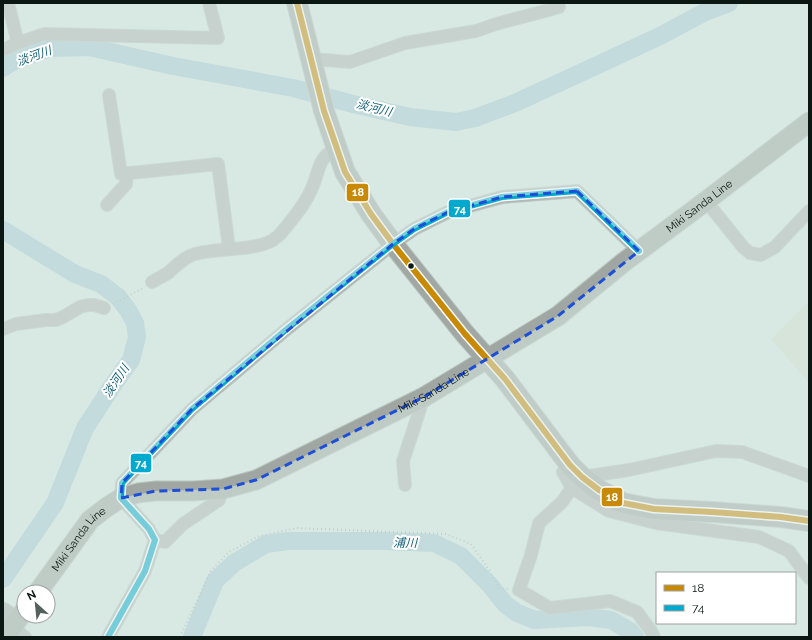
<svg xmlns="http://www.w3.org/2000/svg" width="812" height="640" viewBox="0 0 812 640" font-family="Raleway,'Noto Sans JP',sans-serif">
	<rect width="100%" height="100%" fill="#d8e9e3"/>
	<path fill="#d3ddce" d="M809 301V383L771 339Z"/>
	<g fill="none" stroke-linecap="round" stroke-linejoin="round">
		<g stroke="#a8cad3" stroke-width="18">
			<path d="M3 68 14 61 49 48 89 47 173 66 293 88 353 104 410 117 456 122 475 118 515 103 589 69 660 36 705 12 729 3"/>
			<path d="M3 230 75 274 101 284 118 297 128 310 135 323 137 337 131 360 111 388 85 428 55 503 3 579"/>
			<path d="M192 637 215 581 234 563 266 544 288 541H384L434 543 461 556 489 584 505 604 517 613 535 620 588 617 611 620 630 631 635 637"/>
		</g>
		<g stroke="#b9c6c1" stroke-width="14">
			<g id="minor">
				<path d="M8 3 18 43"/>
				<path d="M3 50 18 43 44 34 218 38 209 3"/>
				<path d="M312 59 350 62 405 43 476 31 496 24 545 11 559 7"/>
				<path d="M109 95 121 174 218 164 229 249"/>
				<path d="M706 201 743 247 750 253 761 255 775 247 809 211"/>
				<path d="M107 205 126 184 127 173"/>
				<path d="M152 282C157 279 163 276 168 273 176 266 184 257 195 254 217 247 261 252 277 237 281 234 284 229 287 226 297 213 306 203 312 188 320 170 317 159 336 148"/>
				<path d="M3 329 16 324 46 320H56L63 317 80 307 88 305H94L104 308"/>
				<path d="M570 465 563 472 572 488 609 511 656 523 759 537 789 551 809 578"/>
				<path d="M582 477 629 470 716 451 742 452 809 476"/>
				<path d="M405 485 403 461 424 397"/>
				<path d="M572 488 562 502 539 523 531 555 519 590 550 608 610 601 637 612 651 631 654 637"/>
				<path d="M155 540 165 542 183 524 219 500 223 489"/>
				<path d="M14 625 22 635 25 637"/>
				<path d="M108 637 145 571 155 540 149 529 121 498 122 483 192 409 288 328 393 244 414 229 448 212 502 197 577 191 639 251"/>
			</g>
		</g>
		<g stroke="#b9c6c1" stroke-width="19">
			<path id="secondary" d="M3 611 17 621"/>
		</g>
		<g stroke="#b9c6c1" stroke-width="21">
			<g id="primary">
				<path id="s1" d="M38 592 90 520 107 507 121 498 138 493 156 491H193L223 489 256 480 424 397 558 316 624 262 706 201 809 122"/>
				<path d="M5 637 24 611"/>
			</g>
		</g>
		<g stroke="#b9c6c1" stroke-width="22">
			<path id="trunk" d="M297 3 324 111 345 172 371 214 393 244 465 334 505 379 570 465 582 477 599 490 623 503 654 509 712 512 781 517 809 521"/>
		</g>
		<g stroke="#a8afab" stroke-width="2" stroke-dasharray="1 3" stroke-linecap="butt">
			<path d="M113 304 145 287"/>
			<path d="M180 637 211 571 229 552 259 536 297 528 446 534 471 544 490 571 499 588 510 589"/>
		</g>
		<use href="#minor" stroke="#b2b7b3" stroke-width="12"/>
		<use href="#secondary" stroke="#a7ada8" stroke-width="17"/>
		<use href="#primary" stroke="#a0a6a1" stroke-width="19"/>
		<use href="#trunk" stroke="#a1a8a4" stroke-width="20"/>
		<g stroke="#fff" stroke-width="9">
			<path id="bus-1" d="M297 3 324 111 345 172 371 214 393 244 465 334 505 379 570 465 582 477 599 490 623 503 654 509 712 512 781 517 809 521"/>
		</g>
		<g stroke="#fff" stroke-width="9">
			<path id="bus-2" d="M108 637 145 571 155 540 149 529 121 498 122 483 192 409 288 328 393 244 414 229 448 212 502 197 577 191 639 251"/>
		</g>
		<use href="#bus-1" stroke="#c88904" stroke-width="6"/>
		<use href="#bus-2" stroke="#00a9ce" stroke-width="6"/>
	</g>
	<path d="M0 0H812V640H0ZM577 191 639 251 558 316 424 397 256 480 223 489 156 491 121 498 122 483 192 409 393 244 414 229 448 212 502 197Z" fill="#d8e9e3" fill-opacity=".55" fill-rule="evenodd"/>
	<path fill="none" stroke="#1d4ed8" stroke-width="3" stroke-dasharray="8 5" stroke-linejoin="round" d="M577 191 639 251 558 316 424 397 256 480 223 489 156 491 121 498 122 483 192 409 393 244 414 229 448 212 502 197Z"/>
	<circle fill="#0b1713" stroke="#fff" stroke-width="1.5" cx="411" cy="266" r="3.5"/>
	<g text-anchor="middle" stroke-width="4" stroke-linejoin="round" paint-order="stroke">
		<g font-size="11" fill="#0b1713" stroke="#fff">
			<text dy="4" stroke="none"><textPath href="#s1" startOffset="787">Miki Sanda Line</textPath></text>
			<text dy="4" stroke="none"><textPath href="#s1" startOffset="463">Miki Sanda Line</textPath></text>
			<text dy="4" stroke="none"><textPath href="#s1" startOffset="67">Miki Sanda Line</textPath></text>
		</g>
		<g font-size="12" font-style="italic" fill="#105f76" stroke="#fff">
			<text transform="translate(34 56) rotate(-20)" y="4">淡河川</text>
			<text transform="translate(374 108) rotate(14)" y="4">淡河川</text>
			<text transform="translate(116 381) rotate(-56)" y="4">淡河川</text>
			<text transform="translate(405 543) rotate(1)" y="4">浦川</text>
		</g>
	</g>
	<g stroke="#fff" stroke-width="1.5">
		<rect x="346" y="183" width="23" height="19" rx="4" fill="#c88904"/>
		<rect x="448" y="199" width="23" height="19" rx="4" fill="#00a9ce"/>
		<rect x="130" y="453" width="22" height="20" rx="4" fill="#00a9ce"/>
		<rect x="601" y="487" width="22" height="20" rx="4" fill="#c88904"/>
	</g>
	<g font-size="11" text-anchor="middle" font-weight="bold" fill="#fff">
		<text x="358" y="196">18</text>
		<text x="460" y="213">74</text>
		<text x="141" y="467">74</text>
		<text x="612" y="501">18</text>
	</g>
	<rect width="812" height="640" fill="none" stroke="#0b1713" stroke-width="8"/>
	<rect x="656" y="572" width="140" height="52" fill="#ffffff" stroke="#9da2a1"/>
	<rect x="664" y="585" width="20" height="6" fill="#c88904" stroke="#9da2a1"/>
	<text x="692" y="592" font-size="12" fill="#0b1713">18</text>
	<rect x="664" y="605" width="20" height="6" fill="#00a9ce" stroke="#9da2a1"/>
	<text x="692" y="612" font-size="12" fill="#0b1713">74</text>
	<g transform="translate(36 604) rotate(333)"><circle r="19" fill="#ffffff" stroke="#9da2a1"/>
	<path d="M0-3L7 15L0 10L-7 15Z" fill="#53605c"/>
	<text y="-6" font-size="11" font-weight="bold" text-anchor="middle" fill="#0b1713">N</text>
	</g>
</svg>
